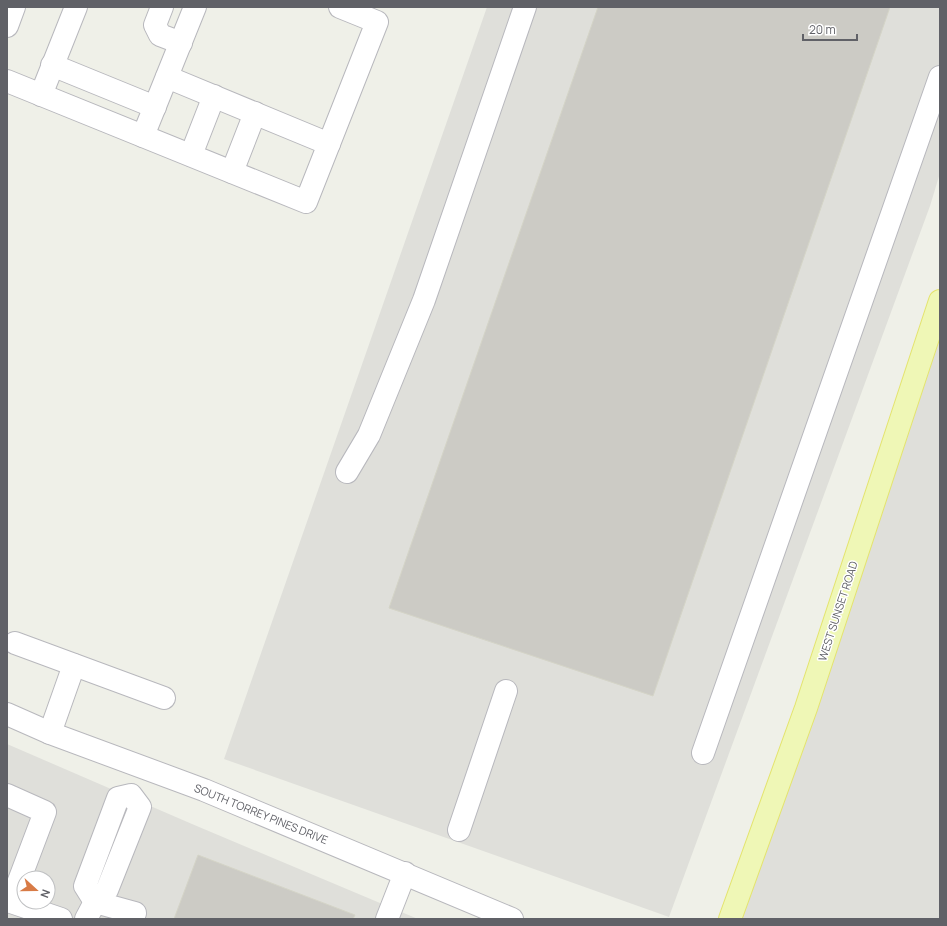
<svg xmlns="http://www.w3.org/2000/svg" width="947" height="926" viewBox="0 0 947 926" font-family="Manrope,sans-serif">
	<rect width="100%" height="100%" fill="#eff0e8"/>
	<g fill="#dfdfda" fill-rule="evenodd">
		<path d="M487 7H940V173L930 206 669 917 224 759Z"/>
		<path d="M940 301V919H730Z"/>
		<path d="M7 744 192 824 418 919H7ZM24 878H48V902H24Z"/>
	</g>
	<g fill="#cccbc5" stroke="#d4d4c7">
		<path d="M598 7H890L653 696 389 608Z"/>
		<path d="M198 855 355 915 353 919H174Z"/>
	</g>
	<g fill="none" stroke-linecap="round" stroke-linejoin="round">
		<g stroke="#b8b8bd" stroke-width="24">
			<g id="minor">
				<path d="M162 7 155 25 160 35 181 43"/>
				<path d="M7 26 14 7"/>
				<path d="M52 65 155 107"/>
				<path d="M167 77 329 144"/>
				<path d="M7 81 306 202 377 22 340 7"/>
				<path d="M41 95 76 7"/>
				<path d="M143 136 195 7"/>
				<path d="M191 155 214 96"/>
				<path d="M232 172 255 113"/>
				<path d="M347 472 369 435 424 300 525 7"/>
				<path d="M15 643 164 698"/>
				<path d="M7 714 50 733 204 790 512 919"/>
				<path d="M50 733 74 665"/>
				<path d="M703 753 940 77"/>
				<path d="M7 795 45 812 11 902 61 919"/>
				<path d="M131 795 140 807 107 890 95 902 85 886 118 798Z"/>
				<path d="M459 830 506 691"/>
				<path d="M86 919 95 902 135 913 132 919"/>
				<path d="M387 919 405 873"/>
			</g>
		</g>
		<g stroke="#e4e46e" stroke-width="24">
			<path id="major" d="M730 919 806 708 940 301"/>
		</g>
		<use href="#minor" stroke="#fff" stroke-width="22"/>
		<use href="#major" stroke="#eff7b6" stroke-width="22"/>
	</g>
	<g text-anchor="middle" stroke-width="3" stroke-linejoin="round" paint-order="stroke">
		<g font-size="11" fill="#606167" stroke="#fff">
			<text transform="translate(838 611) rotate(-72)" y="4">WEST SUNSET ROAD</text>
			<text transform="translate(261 814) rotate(22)" y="4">SOUTH TORREY PINES DRIVE</text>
		</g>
	</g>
	<rect width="947" height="926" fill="none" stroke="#606167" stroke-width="16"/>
	<g transform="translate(36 890) rotate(111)"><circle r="19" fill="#ffffff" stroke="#bfc0c2"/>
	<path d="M0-3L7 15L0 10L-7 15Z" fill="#d87b46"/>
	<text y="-6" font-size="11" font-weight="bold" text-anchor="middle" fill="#606167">N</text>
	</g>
	<path d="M803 34v6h54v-6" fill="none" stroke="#606167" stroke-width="2"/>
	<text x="809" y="34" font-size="12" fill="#606167" stroke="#ffffff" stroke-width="3" paint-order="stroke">20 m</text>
</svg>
